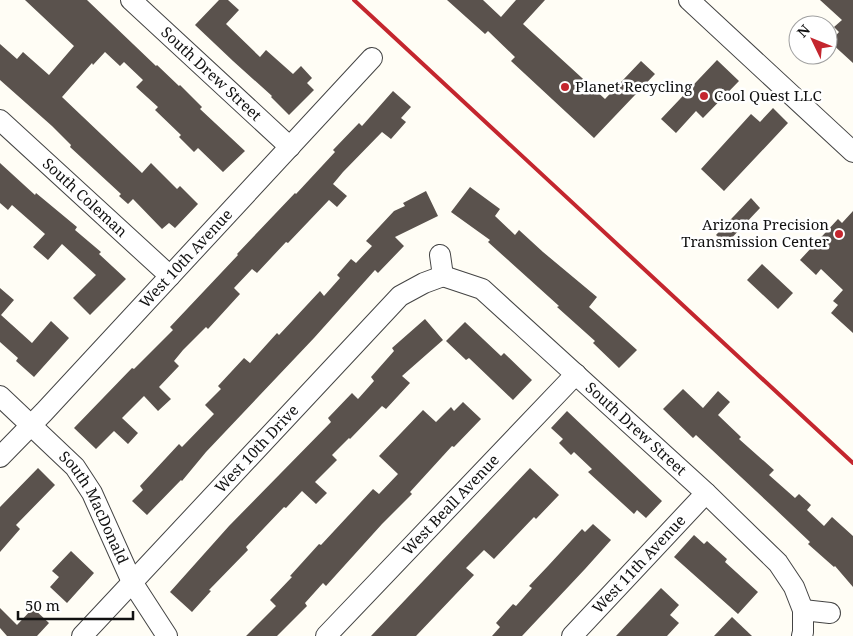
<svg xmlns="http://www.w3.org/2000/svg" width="853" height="636" viewBox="0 0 853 636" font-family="'Noto Serif',serif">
	<rect width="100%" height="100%" fill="#fffdf5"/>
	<g fill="#5a524d">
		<path d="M25 0H87L156 66 157 65 179 86 180 85 202 107 200 109 245 151 223 172 198 148 194 152 179 137 181 135 155 110 158 107 136 87 143 80 124 62 120 66 105 52 93 65 92 63 62 97 142 173 151 163 177 189 180 186 198 204 175 228 169 223 162 229 133 199 128 204 119 196 121 194 70 147 71 145 52 126 0 80V44L17 59 23 52 49 75 74 46Z"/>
		<path d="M219 0H228L239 10 226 24 260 57 266 50 293 74 301 66 312 78 307 83 314 90 289 115 271 97 272 96 233 61 195 25Z"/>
		<path d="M447 0H483L501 17 516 0H545L523 24 605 99 641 61 655 74 594 138 511 61 515 57 488 31 485 34Z"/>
		<path d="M820 0H853V63L830 42 839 32 834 27 842 20Z"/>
		<path d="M717 60 739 81 703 118 696 111 676 133 661 119Z"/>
		<path d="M393 91 411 107 401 118 406 122 391 139 382 132 343 172 333 184 347 196 337 207 329 200 288 243 286 242 257 273 252 269 234 288 240 294 208 329 206 327 183 350 174 361 179 366 159 387 171 399 158 411 144 396 122 418 138 433 128 444 114 431 96 449 74 428 132 368 134 369 173 330 170 327 238 255 237 254 295 193 296 194 335 152 333 150 359 123 362 126Z"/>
		<path d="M773 108 788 123 724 191 701 169 751 114 760 122Z"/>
		<path d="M0 163 35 195 36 193 77 227 75 230 101 252 99 254 126 279 90 315 73 298 96 275 62 244 48 260 33 247 45 234 12 205 8 210 0 203Z"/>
		<path d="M470 187 500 209 495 216 515 235 519 230 543 252 597 297 589 307 637 350 619 368 593 343 595 341 557 307 559 306 488 242 490 240 451 212Z"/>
		<path d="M426 191 438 216 395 237 404 246 378 273 375 270 314 338 206 452 182 481 181 480 147 515 132 501 143 490 140 486 179 444 182 447 214 414 205 405 221 389 218 386 244 358 250 363 277 333 279 335 320 291 324 296 340 278 337 275 351 259 356 263 372 246 366 241 394 211 405 206 403 203Z"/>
		<path d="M751 198 760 208 726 244 716 235Z"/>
		<path d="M853 211V333L831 313 838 305 833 301 843 290 821 269 816 275 800 260 838 219 842 223Z"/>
		<path d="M762 264 793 293 778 309 747 280Z"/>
		<path d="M0 288 14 300 1 315 32 343 51 321 69 338 34 377 16 361 18 358 0 342Z"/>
		<path d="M425 319 443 340 402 376 410 383 386 409 382 406 350 439 349 438 332 455 337 460 315 482 327 493 316 504 302 491 286 508 284 507 246 547 248 550 209 590 211 591 192 612 170 592 229 526 331 422 328 418 352 393 358 399 374 381 371 377 394 351 392 348Z"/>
		<path d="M465 322 501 356 504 353 532 380 513 400 469 358 466 360 446 341Z"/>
		<path d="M683 389 703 408 718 391 730 402 718 415 741 437 739 439 774 470 769 475 795 498 799 494 811 505 807 510 824 526 832 517 853 536V587L835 566 834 567 808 544 810 542 772 506 696 435 693 438 663 409Z"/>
		<path d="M463 402 481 419 454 447 452 446 410 492 412 494 382 524 326 586 323 583 305 603 307 606 277 636H246L276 606 270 600 292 577 290 576 319 544 321 545 373 489 379 494 398 474 379 456 423 410 436 422 451 407 454 411Z"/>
		<path d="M567 411 662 501 646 518 637 510 634 514 588 472 592 469 574 452 571 455 559 443 563 439 551 428Z"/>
		<path d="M38 468 55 485 16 525 20 529 0 552V507Z"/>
		<path d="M530 468 559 495 536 519 534 517 494 559 484 550 466 568 474 575 416 636H371Z"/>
		<path d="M593 524 611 540 585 569 522 636H492L500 627 496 623 513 604 516 606 532 588 529 586 548 566 582 529 585 532Z"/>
		<path d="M694 535 704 544 707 541 727 559 725 562 758 592 738 614 674 557Z"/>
		<path d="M71 551 94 573 67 603 50 587 59 577 52 571Z"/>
		<path d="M661 588 679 605 670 615 679 623 667 636H616Z"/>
		<path d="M0 608 17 625 33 608 49 623 37 636H7L0 628Z"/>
		<path d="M732 617 752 636H714Z"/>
	</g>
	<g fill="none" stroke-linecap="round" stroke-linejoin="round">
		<g stroke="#444" stroke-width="22">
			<g id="minor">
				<path id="s1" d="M131 0 290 147"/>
				<path d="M689 0 853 152"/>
				<path id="s2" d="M0 120 170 276"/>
				<path d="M440 255 443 276"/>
				<path id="s3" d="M443 276 482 289 706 493 778 563 794 587 803 610V632L802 636"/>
				<path id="s4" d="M0 396 75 467 92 493 132 582 167 636"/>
				<path id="s5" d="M0 457 44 412 372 58"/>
				<path d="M803 610 830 613"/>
				<path id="s6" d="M82 636 400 296 424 283 443 276"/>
				<path id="s7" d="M326 636 576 374"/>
				<path id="s8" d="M572 636 706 493"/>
			</g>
		</g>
		<use href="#minor" stroke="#fff" stroke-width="20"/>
		<path stroke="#c4262e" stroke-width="4" d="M354 0 853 463"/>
	</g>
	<g fill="#c4262e" stroke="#fff" stroke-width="2">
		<circle cx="565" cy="87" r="5"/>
		<circle cx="704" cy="96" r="5"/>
		<circle cx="839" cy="234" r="5"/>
	</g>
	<g text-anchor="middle" stroke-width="5" stroke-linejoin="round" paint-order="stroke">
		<g font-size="15" fill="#111" stroke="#fff">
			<text dy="5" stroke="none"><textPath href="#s1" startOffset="109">South Drew Street</textPath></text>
			<text dy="5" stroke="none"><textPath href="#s2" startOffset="115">South Coleman</textPath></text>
			<text dy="5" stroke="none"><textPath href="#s5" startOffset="272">West 10th Avenue</textPath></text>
			<text dy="5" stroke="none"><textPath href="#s3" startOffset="249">South Drew Street</textPath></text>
			<text dy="5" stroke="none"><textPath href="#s6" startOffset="256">West 10th Drive</textPath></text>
			<text dy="5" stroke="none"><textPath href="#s7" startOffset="181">West Beall Avenue</textPath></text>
			<text dy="5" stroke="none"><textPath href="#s4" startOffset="148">South MacDonald</textPath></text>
			<text dy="5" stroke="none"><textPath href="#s8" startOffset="98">West 11th Avenue</textPath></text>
		</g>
		<g font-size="15" fill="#111" stroke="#fff" text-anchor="start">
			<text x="575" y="92">Planet Recycling</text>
			<text x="714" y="101">Cool Quest LLC</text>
			<text x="829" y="230" text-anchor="end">Arizona Precision<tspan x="829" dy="17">Transmission Center</tspan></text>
		</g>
	</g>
	<g transform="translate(813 40) rotate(313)"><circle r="24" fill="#ffffff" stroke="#a0a0a0"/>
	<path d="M0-4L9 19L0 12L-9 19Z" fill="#c4262e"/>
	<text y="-8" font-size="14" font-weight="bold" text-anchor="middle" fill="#111111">N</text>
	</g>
	<path d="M18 611v8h115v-8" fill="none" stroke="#111111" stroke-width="2.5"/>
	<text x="25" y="611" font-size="15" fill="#111111" stroke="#ffffff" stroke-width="4" paint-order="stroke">50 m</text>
</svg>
